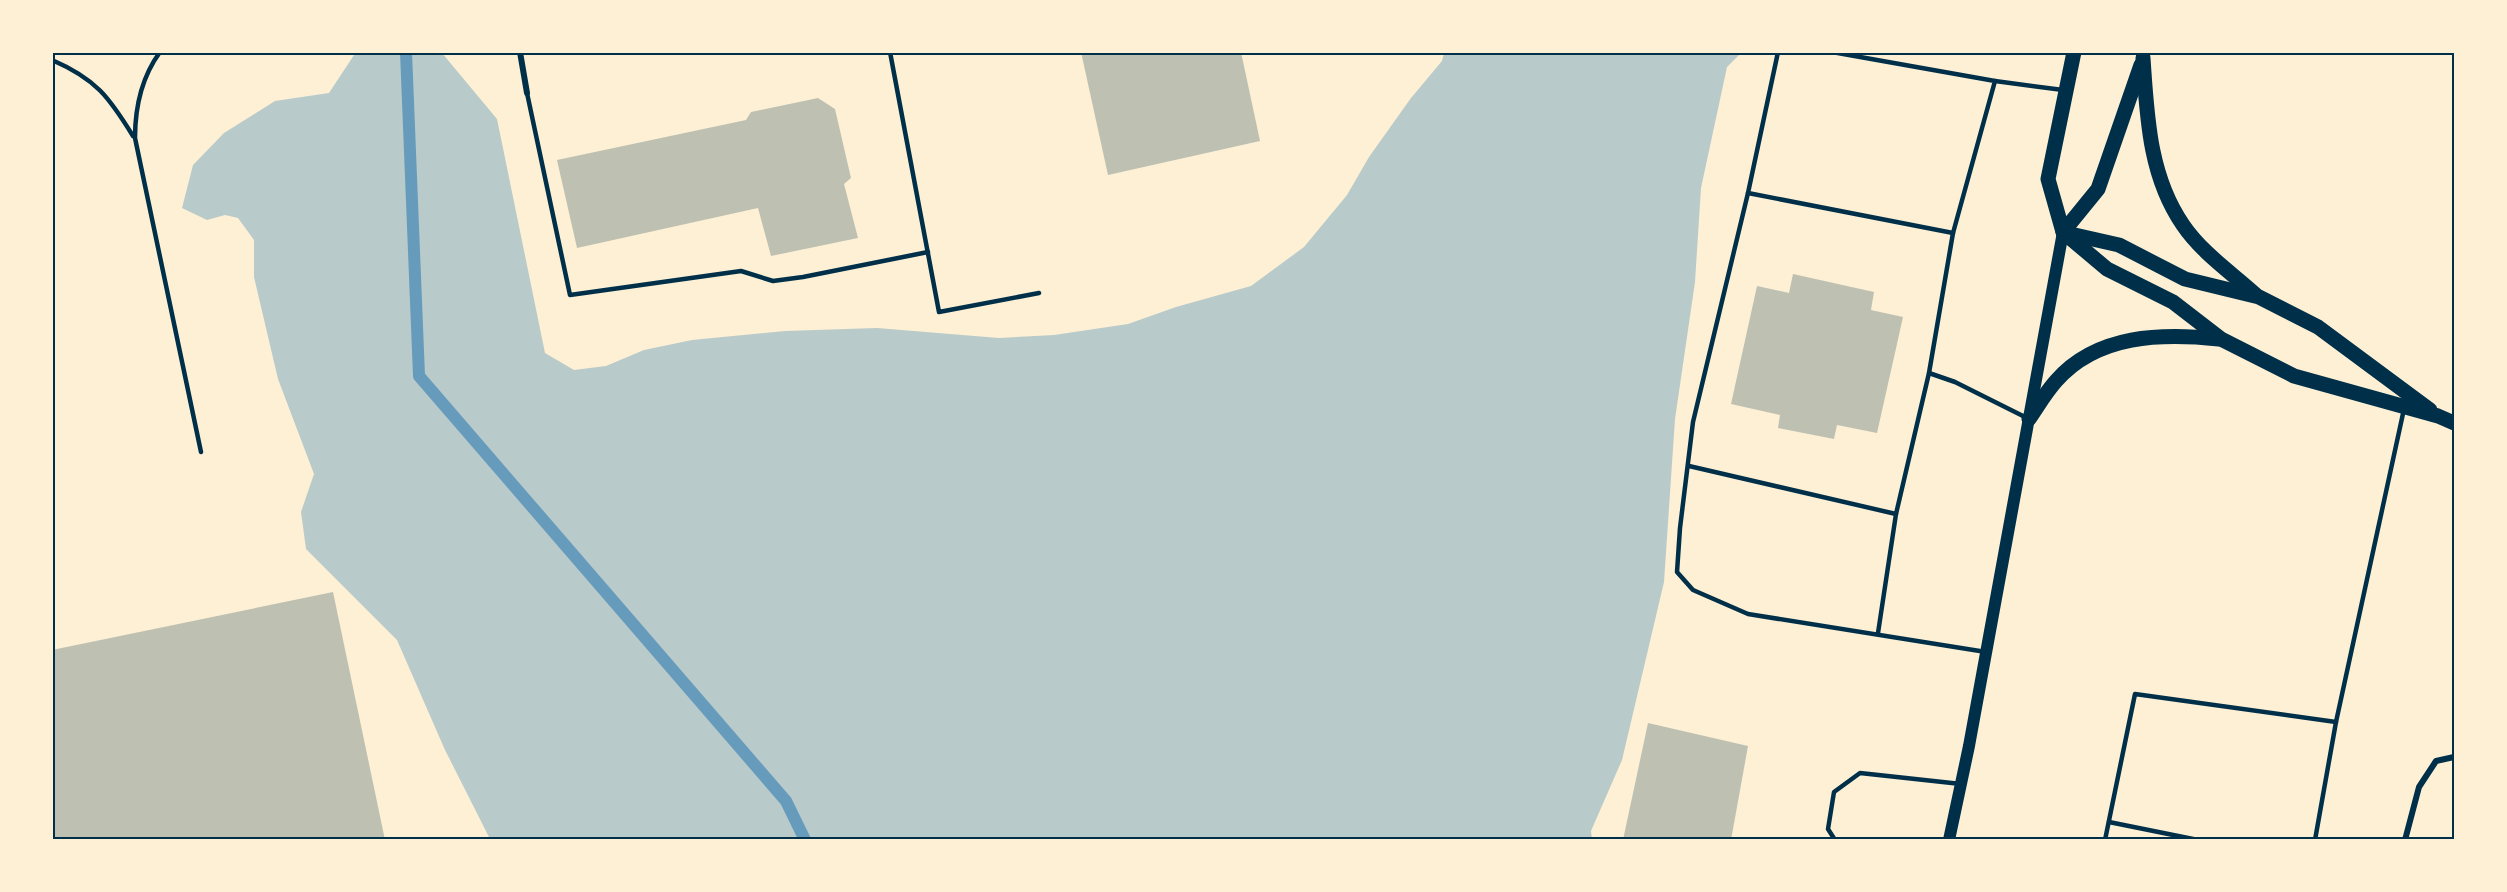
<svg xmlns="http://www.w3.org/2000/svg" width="2507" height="892" viewBox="0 0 2507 892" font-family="'PT Sans',sans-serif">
	<rect width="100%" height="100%" fill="#fdf0d5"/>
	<path fill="#b9caca" d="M356 52 442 53 497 119 545 353 574 370 606 366 644 350 692 340 785 331 877 328 999 338 1054 335 1128 324 1176 307 1251 286 1304 247 1347 195 1369 157 1411 98 1442 61 1444 53H1741L1727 67 1701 188 1695 282 1675 419 1664 582 1622 760 1591 831 1592 839H490L445 750 397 640 306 549 301 512 314 474 278 379 254 277V240L238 218 225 215 207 220 182 208 193 165 224 133 275 101 329 93Z"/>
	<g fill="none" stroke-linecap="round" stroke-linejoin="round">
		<path stroke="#669bbc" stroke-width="12" d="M406 52 419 376 786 801 805 840"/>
	</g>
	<g fill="#bec0b2">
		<path d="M1081 52H1241L1260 141 1108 175Z"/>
		<path d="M818 98 835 109 851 178 844 184 858 238 771 256 758 208 577 248 557 160 746 120 751 112Z"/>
		<path d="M1793 274 1874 292 1871 310 1903 317 1877 433 1837 425 1834 439 1778 428 1780 415 1731 404 1757 286 1789 293Z"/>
		<path d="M333 592 385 840H52V650Z"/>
		<path d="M1648 723 1748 746 1731 840H1623Z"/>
	</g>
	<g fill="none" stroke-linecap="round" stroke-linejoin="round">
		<g stroke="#003049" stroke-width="4.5">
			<path d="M160 52C141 78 135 107 135 138L201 452"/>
			<path d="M890 52 939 312 1039 293"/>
			<path d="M1778 52 1748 193 1953 233"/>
			<path d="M1832 52 1995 81 1953 233 1929 373 1896 514 1878 633"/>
			<path d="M52 60C96 79 109 97 133 136"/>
			<path d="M1995 81 2063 90"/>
			<path d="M527 93 570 295 741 271 773 281 803 277 928 252"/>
			<path d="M1748 193 1693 422 1680 528 1677 572 1693 590 1748 614 1986 652"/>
			<path d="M1929 373 1955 382 2027 418"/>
			<path d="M1689 466 1896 514"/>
			<path d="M2109 822 2198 840"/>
			<path d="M1835 840 1828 829 1834 792 1860 773 1961 784"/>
			<path d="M2105 840 2135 694 2336 722 2404 409"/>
			<path d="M2315 840 2336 722"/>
		</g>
		<g stroke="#003049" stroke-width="6">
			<path d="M520 52 527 93"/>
			<path d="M2405 840 2419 787 2436 761 2454 757"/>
		</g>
		<path stroke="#003049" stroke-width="12" d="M1949 840 1969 746 2063 232"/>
		<g stroke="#003049" stroke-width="15">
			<path d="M2074 52 2048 179 2063 232 2107 269 2173 302 2221 339 2294 376 2438 416 2454 423"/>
			<path d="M2143 58C2147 116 2149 176 2183 225 2202 253 2232 273 2256 295"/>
			<path d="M2063 232 2098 189 2141 65"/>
			<path d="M2066 233 2119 245 2185 279 2259 297 2318 327 2430 410"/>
			<path d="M2029 419C2038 406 2046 392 2056 381 2097 334 2162 333 2219 339"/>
		</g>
	</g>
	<rect width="2507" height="892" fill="none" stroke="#fdf0d5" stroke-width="108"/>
	<rect x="54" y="54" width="2399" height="784" fill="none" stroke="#003049" stroke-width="2"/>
</svg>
